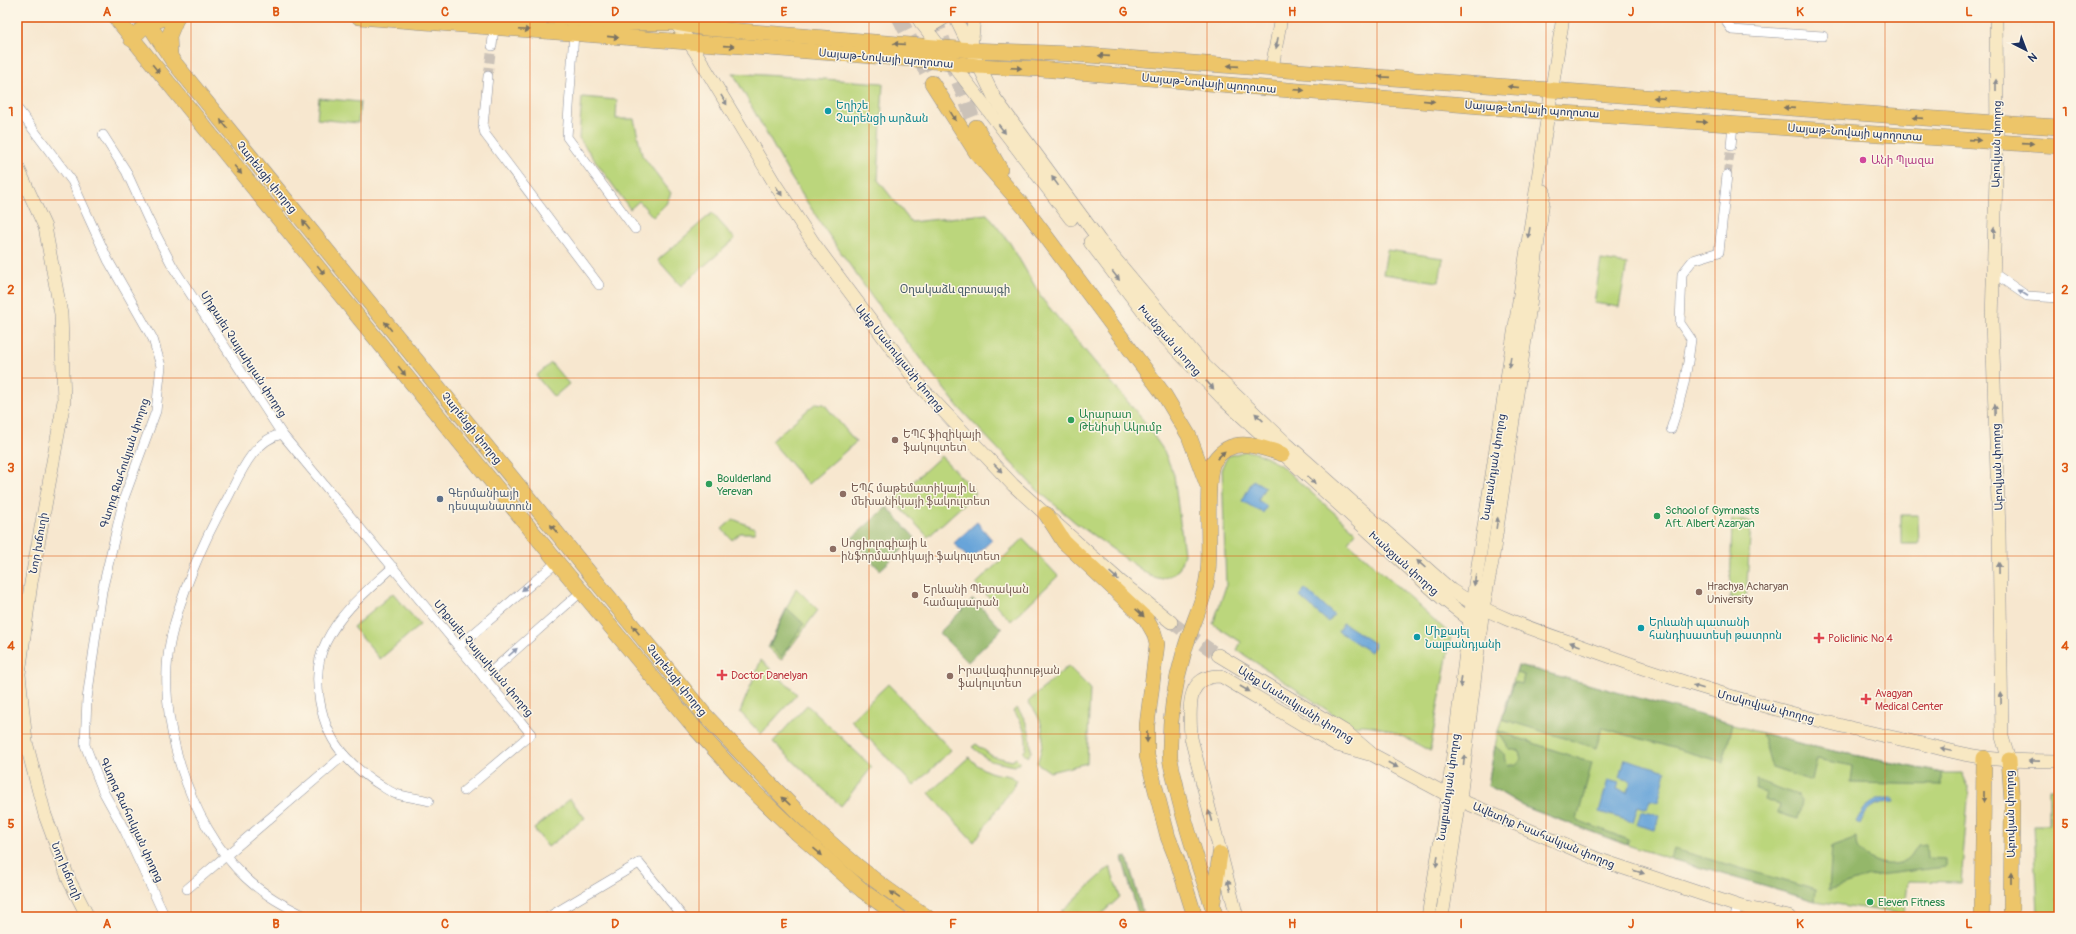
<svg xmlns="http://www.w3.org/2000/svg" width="2076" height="934" viewBox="0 0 2076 934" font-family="Pangolin,'Noto Sans Armenian',sans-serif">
	<rect width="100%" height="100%" fill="#fcf5e5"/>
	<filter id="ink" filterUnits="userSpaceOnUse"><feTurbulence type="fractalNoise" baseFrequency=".025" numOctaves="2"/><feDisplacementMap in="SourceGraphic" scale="8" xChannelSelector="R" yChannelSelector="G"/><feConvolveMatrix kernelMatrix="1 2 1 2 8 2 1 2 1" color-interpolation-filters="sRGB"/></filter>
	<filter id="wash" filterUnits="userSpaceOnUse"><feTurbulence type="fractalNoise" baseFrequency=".012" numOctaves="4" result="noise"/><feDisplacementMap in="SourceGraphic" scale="16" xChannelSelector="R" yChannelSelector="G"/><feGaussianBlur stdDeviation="0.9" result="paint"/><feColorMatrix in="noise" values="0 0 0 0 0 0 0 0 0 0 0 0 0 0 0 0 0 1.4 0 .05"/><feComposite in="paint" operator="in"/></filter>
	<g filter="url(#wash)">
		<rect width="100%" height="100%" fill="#f7e7cf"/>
		<g fill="#bbd67b" stroke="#6b826c">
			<path d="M733 73 883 83 878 180 911 222 987 214 1010 243 1043 300 1143 420 1164 451 1174 475 1184 554 1179 569 1172 575 1162 579 1150 576 1076 523 1035 488 960 409 874 300 824 228 790 176Z"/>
			<path d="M582 97 617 100 616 119H634L642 155 671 193 666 204 653 217 639 201 630 209 579 138Z"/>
			<path d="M319 98 360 102 358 123 317 119Z"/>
			<path d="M712 213 735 239 681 286 658 260Z"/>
			<path d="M1387 250 1443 258 1439 282 1383 274Z"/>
			<path d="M1601 260 1627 264 1619 307 1594 303Z"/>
			<path d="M551 363 569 384 554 397 536 376Z"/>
			<path d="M816 403 824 404 856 442 808 484 771 441Z"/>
			<path d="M1246 451 1258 453 1280 465 1356 532 1348 542 1451 635 1430 751C1405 738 1380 721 1351 726L1237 650 1241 642 1213 624 1226 586 1222 467 1228 456Z"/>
			<path d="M941 456 976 493 928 537 893 500Z"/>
			<path d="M1901 515H1918L1919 544H1901Z"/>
			<path d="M733 519 755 528V533H740L732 540 722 529Z"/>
			<path d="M1732 519 1751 522 1746 599 1730 598Z"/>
			<path d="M1023 539 1058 576 1011 621 976 584Z"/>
			<path d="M796 588 818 610 781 660 768 648Z"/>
			<path d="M393 593 420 625 380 659 353 627Z"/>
			<path d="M761 660 797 694 761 734 740 712Z"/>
			<path d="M1518 665 1809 746 1942 773H1962L1969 788 1961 882 1907 881 1904 914 1815 901 1671 859 1627 845 1525 807 1488 785 1498 731Z"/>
			<path d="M1068 666 1090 688 1087 763 1050 772 1037 763C1046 738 1046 723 1028 702Z"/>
			<path d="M888 684 951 750 914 786 851 720Z"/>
			<path d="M807 705 872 767 841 806 773 742Z"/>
			<path d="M1017 708C1028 722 1031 734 1031 752L1027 757 1023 752 1026 749C1027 734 1023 722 1013 711Z"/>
			<path d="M976 744 992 756 1012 761 1016 758 1020 762 1015 766 990 761 972 747Z"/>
			<path d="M969 757C976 765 983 770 993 773 1003 776 1009 773 1017 781L974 842 929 793Z"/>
			<path d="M2049 789H2059V914H2038L2034 825H2049Z"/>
			<path d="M570 799 585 818 548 847 534 829Z"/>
			<path d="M1110 867 1120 897 1098 917H1070L1061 912Z"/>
		</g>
		<g fill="#94b76b" stroke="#587364">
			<path d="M887 507 915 538 880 570 851 539Z"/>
			<path d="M973 599 1002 629 968 662 939 633Z"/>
			<path d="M787 608 804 624 781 657 770 646Z"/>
			<path d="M1518 665 1733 724 1723 762 1602 728 1596 748 1502 719 1514 682 1522 684 1524 675 1516 673Z"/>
			<path d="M1498 731 1592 763 1577 820 1629 840 1627 845 1525 807 1488 785 1495 746 1504 754 1505 761 1509 765H1515L1521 759 1519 751 1514 749H1509Z"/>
			<path d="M1762 733 1809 746 1942 773V785L1851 783 1853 766 1817 759 1812 781 1772 768Z"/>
			<path d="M1757 780 1797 795 1802 801 1798 819 1778 813 1780 805 1764 800 1766 793 1755 790Z"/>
			<path d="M1857 837C1857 841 1857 846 1859 849 1868 863 1895 870 1909 858 1912 855 1915 849 1918 845L1926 844 1927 858 1946 859V867L1869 876 1829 890 1832 846Z"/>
			<path d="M1674 849 1816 890 1815 901 1671 859Z"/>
			<path d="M1127 857 1144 917H1139L1122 858Z"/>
		</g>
		<g fill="#68a4d9" stroke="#426a9c">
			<path d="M1253 480 1265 487 1258 500 1267 506 1263 513 1242 501Z"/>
			<path d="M977 522 992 540 970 560 954 543Z"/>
			<path d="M1305 589 1334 615 1328 622 1299 596Z"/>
			<path d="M1343 623 1375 644 1370 652 1338 631Z"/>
			<path d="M1625 759 1666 771 1658 802 1650 800 1647 809 1638 806 1633 822 1599 812 1608 780 1619 783 1617 789 1628 792 1631 781 1620 778Z"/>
			<path d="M1887 798H1894V802C1877 802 1867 807 1860 824L1856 822C1863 808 1871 800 1887 798Z"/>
			<path d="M1641 811 1659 816 1655 830 1637 825Z"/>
		</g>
	</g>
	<g filter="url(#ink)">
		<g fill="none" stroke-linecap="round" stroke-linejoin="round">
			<g stroke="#cbc2b8" stroke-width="9" stroke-dasharray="9 4.5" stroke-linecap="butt">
				<path d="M488 76 492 46"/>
				<path d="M1727 175 1731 146"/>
			</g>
			<path stroke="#cbc2b8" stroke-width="13" stroke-dasharray="13 6" stroke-linecap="butt" d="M1171 622 1218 655"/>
			<g stroke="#cbc2b8" stroke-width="15" stroke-dasharray="15 8" stroke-linecap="butt">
				<path d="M899 17 932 83"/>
				<path d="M934 17 976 127"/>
			</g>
			<g stroke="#898b96" stroke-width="10">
				<g id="street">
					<path d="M1725 17 1727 23 1732 30 1823 36"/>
					<path d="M574 33 567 137 635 229"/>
					<path d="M492 46 494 28"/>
					<path d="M488 76 483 126 485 134 599 285"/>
					<path d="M17 108 72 181 108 260 153 339 161 366 156 411 124 498 102 591 87 699 85 745 103 791 124 829 165 917"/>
					<path d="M103 135 126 171 148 219 173 267 282 434 531 734 464 791"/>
					<path d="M1731 146 1733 124"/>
					<path d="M1992 272 2027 296 2059 298"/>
					<path d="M1671 429C1681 400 1688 370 1691 339L1680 323 1682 274 1693 260 1719 252 1727 175"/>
					<path d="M282 434C252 440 239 477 226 501 204 539 180 596 171 638 154 714 189 825 246 878 264 895 285 906 307 917"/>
					<path d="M393 567C367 591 342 610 326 642 309 675 320 729 345 756 355 767 367 777 380 785 385 788 390 792 396 794 406 797 418 798 429 801"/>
					<path d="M458 647 557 562"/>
					<path d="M484 678 582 591"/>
					<path d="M187 889 344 755"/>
					<path d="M548 917 639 863 683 917"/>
					<path d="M1735 917 1738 906"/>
				</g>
			</g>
			<g stroke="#898b96" stroke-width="14">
				<g id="secondary">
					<path d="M672 17 695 51 775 184 817 248 920 386 1013 485 1121 582 1171 622"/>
					<path d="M917 17 1071 219"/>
					<path d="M955 17 994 97 1100 241 1205 366 1287 444 1451 590C1495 619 1548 634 1597 652 1701 690 1806 720 1914 742 1937 747 1962 755 1986 758 2010 761 2034 761 2059 761"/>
					<path d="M1996 17 1997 141 1992 321 1999 532 2002 737 2009 760"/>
					<path d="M921 23 934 24 946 17"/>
					<path d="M971 50 974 17"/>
					<path d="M1272 68 1281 17"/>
					<path d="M17 166 45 227 61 314 64 401 31 583 19 674 26 742 45 815 69 880 88 917"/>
					<path d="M1090 242 1154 326 1225 401 1442 598 1470 620"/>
					<path d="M1218 655 1346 732 1373 755 1448 795 1597 859 1738 906 1789 917"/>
					<path d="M1237 917 1191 738C1190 711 1184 675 1221 676L1337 745 1369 754"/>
					<path d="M1428 917 1448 795 1472 604 1563 17"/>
					<path d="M1442 917 1460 799 1483 608 1492 562 1530 306 1544 191"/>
				</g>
			</g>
			<g stroke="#898b96" stroke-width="16">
				<g id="primary">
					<path d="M115 17 557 562 694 727 749 787 797 833 863 891 899 917"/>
					<path d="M144 17 173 61 203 98 705 715C759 772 812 832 875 880 892 893 910 905 927 917"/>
					<path d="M359 17 924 60 977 66 1041 69 1549 112 2059 146"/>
					<path d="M552 17 623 23H676L705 28 971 50 1073 54 1937 119 2059 127"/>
					<path d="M131 39 148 23 169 17"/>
					<path d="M170 54 169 36 177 17"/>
					<path d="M932 83 976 152 1024 207 1165 396 1189 436 1207 484"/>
					<path d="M976 127 1000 169"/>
					<path d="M1046 514 1064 542 1146 619 1154 633 1157 644 1147 725V756L1168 837 1177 860 1195 917"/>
					<path d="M2009 760 2012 803 2011 917"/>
					<path d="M1213 902 1220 854"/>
					<path d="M1216 917C1202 875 1187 833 1177 790 1175 779 1171 768 1170 757 1169 722 1174 686 1184 652 1191 625 1205 601 1208 572 1211 548 1204 475 1214 461 1232 435 1258 446 1282 454"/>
					<path d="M1982 917 1984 758"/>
				</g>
			</g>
			<use href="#street" stroke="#fff" stroke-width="9"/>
			<use href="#secondary" stroke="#f8e8c3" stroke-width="13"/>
			<use href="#primary" stroke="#edc569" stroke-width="15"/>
		</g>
		<defs><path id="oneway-solid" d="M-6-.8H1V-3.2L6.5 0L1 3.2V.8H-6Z"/></defs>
		<g fill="#797263">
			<use href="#oneway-solid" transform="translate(524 30) rotate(3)"/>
			<use href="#oneway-solid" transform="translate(613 37) rotate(6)"/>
			<use href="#oneway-solid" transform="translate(899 44) rotate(-176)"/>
			<use href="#oneway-solid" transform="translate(729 46) rotate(4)"/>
			<use href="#oneway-solid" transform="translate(1104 56) rotate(-176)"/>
			<use href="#oneway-solid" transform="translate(1233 66) rotate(-176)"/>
			<use href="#oneway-solid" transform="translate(1016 68) rotate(3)"/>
			<use href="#oneway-solid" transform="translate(156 69) rotate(51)"/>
			<use href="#oneway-solid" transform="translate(1384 77) rotate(-176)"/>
			<use href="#oneway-solid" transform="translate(1513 87) rotate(-175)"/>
			<use href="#oneway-solid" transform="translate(1299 90) rotate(4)"/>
			<use href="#oneway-solid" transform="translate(1659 98) rotate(-176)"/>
			<use href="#oneway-solid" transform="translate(1429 101) rotate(5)"/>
			<use href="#oneway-solid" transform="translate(1789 108) rotate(-176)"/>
			<use href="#oneway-solid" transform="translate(953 116) rotate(58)"/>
			<use href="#oneway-solid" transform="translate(1918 118) rotate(-176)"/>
			<use href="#oneway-solid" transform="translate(1702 122) rotate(4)"/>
			<use href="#oneway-solid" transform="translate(224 124) rotate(-129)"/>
			<use href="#oneway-solid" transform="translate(1975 140) rotate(4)"/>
			<use href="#oneway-solid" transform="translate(2028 143) rotate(4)"/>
			<use href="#oneway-solid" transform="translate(238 170) rotate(50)"/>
			<use href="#oneway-solid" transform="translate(306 225) rotate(-129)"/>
			<use href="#oneway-solid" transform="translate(321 270) rotate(51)"/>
			<use href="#oneway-solid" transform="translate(388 326) rotate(-129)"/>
			<use href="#oneway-solid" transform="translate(402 371) rotate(51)"/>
			<use href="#oneway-solid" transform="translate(1221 455) rotate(-44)"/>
			<use href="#oneway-solid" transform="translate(554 529) rotate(-129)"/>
			<use href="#oneway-solid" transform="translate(1140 613) rotate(43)"/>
			<use href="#oneway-solid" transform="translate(636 630) rotate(-129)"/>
			<use href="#oneway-solid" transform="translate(1147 737) rotate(89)"/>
			<use href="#oneway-solid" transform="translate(1984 797) rotate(90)"/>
			<use href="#oneway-solid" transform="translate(786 801) rotate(-136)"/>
			<use href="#oneway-solid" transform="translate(818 852) rotate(41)"/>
			<use href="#oneway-solid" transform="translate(2011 878) rotate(-90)"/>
			<use href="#oneway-solid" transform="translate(895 895) rotate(-145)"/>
		</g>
		<g fill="#8a8c90">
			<use href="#oneway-solid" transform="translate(1277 43) rotate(101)"/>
			<use href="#oneway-solid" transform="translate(1996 85) rotate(-90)"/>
			<use href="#oneway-solid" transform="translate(724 100) rotate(59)"/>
			<use href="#oneway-solid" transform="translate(1002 129) rotate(52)"/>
			<use href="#oneway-solid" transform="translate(1055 181) rotate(-126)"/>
			<use href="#oneway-solid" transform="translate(779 191) rotate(56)"/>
			<use href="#oneway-solid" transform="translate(1529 233) rotate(99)"/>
			<use href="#oneway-solid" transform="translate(1994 233) rotate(-88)"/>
			<use href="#oneway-solid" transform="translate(1116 276) rotate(52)"/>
			<use href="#oneway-solid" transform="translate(1510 362) rotate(99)"/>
			<use href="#oneway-solid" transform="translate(1210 385) rotate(47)"/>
			<use href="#oneway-solid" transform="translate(1995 410) rotate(-92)"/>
			<use href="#oneway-solid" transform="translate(1259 417) rotate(-137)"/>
			<use href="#oneway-solid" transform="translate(998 468) rotate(46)"/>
			<use href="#oneway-solid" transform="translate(1311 480) rotate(42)"/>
			<use href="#oneway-solid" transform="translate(1497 523) rotate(-82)"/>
			<use href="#oneway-solid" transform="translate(1421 564) rotate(-138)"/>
			<use href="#oneway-solid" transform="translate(1999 568) rotate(-91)"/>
			<use href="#oneway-solid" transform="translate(1114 576) rotate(42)"/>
			<use href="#oneway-solid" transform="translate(1475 580) rotate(99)"/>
			<use href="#oneway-solid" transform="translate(1575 644) rotate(-160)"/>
			<use href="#oneway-solid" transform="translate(1461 682) rotate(97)"/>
			<use href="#oneway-solid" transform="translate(1698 687) rotate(-162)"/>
			<use href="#oneway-solid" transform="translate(1245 689) rotate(30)"/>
			<use href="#oneway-solid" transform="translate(2001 698) rotate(-91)"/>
			<use href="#oneway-solid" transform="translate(1946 749) rotate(-168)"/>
			<use href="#oneway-solid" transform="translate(1464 760) rotate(-84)"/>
			<use href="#oneway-solid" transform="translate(2034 761) rotate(-179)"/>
			<use href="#oneway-solid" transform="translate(1393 765) rotate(28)"/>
			<use href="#oneway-solid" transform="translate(1210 816) rotate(-105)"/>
			<use href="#oneway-solid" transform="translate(1437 861) rotate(99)"/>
			<use href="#oneway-solid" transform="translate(1639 872) rotate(18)"/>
			<use href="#oneway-solid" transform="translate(1229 885) rotate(-105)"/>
		</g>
		<g fill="#8d97ae">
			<use href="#oneway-solid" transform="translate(2023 293) rotate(-147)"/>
			<use href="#oneway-solid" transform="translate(526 587) rotate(139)"/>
			<use href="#oneway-solid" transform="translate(513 652) rotate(-42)"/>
		</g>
	</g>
	<path fill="none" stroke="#de5710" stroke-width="1" stroke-opacity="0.55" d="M191 17V917M361 17V917M530 17V917M699 17V917M869 17V917M1038 17V917M1207 17V917M1377 17V917M1546 17V917M1715 17V917M1885 17V917M17 200H2059M17 378H2059M17 556H2059M17 734H2059"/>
	<g fill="#0f9aa8" stroke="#fcf5e5" stroke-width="1.5">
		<circle cx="828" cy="111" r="4"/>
		<circle cx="1641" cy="628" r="4"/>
		<circle cx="1417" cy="637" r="4"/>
	</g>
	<circle fill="#d1479c" stroke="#fcf5e5" stroke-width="1.5" cx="1863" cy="160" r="4"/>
	<g fill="#2e9e5b" stroke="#fcf5e5" stroke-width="1.5">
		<circle cx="1071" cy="420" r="4"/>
		<circle cx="709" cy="484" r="4"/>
		<circle cx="1657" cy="516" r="4"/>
		<circle cx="1870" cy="902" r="4"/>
	</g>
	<g fill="#8d6e63" stroke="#fcf5e5" stroke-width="1.5">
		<circle cx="895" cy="440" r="4"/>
		<circle cx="843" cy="494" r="4"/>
		<circle cx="833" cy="549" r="4"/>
		<circle cx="1699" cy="592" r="4"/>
		<circle cx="915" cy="595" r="4"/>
		<circle cx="950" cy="676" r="4"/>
	</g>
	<circle fill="#5c6f8a" stroke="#fcf5e5" stroke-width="1.5" cx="440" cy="499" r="4"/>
	<g fill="#e0444e" stroke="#fcf5e5" stroke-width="1.5">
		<path d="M1817 632h4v4h4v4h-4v4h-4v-4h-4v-4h4z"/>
		<path d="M720 669h4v4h4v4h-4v4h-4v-4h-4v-4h4z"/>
		<path d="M1864 693h4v4h4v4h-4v4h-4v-4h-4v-4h4z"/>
	</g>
	<g text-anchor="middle" stroke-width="3" stroke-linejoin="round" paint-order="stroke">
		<g font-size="11" fill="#1b2f5e" stroke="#fcf5e5">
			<text transform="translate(886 58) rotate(5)" y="4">Սայաթ-Նովայի պողոտա</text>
			<text transform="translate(1209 83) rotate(5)" y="4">Սայաթ-Նովայի պողոտա</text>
			<text transform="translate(1532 109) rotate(4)" y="4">Սայաթ-Նովայի պողոտա</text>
			<text transform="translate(1855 132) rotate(4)" y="4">Սայաթ-Նովայի պողոտա</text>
			<text transform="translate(1996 144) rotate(-89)" y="4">Աբովյան փողոց</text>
			<text transform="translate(267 177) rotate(51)" y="4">Չարենցի փողոց</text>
			<text transform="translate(1170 340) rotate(49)" y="4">Խանջյան փողոց</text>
			<text transform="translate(244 354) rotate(57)" y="4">Միքայել Չայլախյան փողոց</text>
			<text transform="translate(900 358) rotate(51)" y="4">Ալեք Մանուկյանի փողոց</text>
			<text transform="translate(472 428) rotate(51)" y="4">Չարենցի փողոց</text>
			<text transform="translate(124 463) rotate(-72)" y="4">Գևորգ Ջահուկյան փողոց</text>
			<text transform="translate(1493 467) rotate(-81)" y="4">Նալբանդյան փողոց</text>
			<text transform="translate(1997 467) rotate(-92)" y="4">Աբովյան փողոց</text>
			<text transform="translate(38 543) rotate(-80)" y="4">Նոր խճուղի</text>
			<text transform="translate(1404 563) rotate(42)" y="4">Խանջյան փողոց</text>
			<text transform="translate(484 658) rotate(50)" y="4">Միքայել Չայլախյան փողոց</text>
			<text transform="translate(677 680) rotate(51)" y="4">Չարենցի փողոց</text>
			<text transform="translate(1296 704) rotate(32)" y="4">Ալեք Մանուկյանի փողոց</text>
			<text transform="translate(1766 706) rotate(15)" y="4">Մոսկովյան փողոց</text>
			<text transform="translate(1448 787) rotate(-82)" y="4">Նալբանդյան փողոց</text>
			<text transform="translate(2010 814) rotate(-91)" y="4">Աբովյան փողոց</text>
			<text transform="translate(132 820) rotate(65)" y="4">Գևորգ Ջահուկյան փողոց</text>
			<text transform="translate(1544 835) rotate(23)" y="4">Ավետիք Իսահակյան փողոց</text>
			<text transform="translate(67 871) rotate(67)" y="4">Նոր խճուղի</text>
		</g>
		<g font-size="11" fill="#0d838f" stroke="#fcf5e5" text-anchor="start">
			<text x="836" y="109">Եղիշե<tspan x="836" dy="13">Չարենցի արձան</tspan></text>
			<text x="1649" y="626">Երևանի պատանի<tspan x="1649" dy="13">հանդիսատեսի թատրոն</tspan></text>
			<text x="1425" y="635">Միքայել<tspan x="1425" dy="13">Նալբանդյանի</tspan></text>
		</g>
		<g font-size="11" fill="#b23c85" stroke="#fcf5e5" text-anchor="start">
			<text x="1871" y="164">Անի Պլազա</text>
		</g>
		<g font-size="11" fill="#435965" stroke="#fcf5e5">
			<text x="955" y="293">Օղակաձև զբոսայգի</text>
		</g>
		<g font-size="11" fill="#27864d" stroke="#fcf5e5" text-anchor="start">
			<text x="1079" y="418">Արարատ<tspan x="1079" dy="13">Թենիսի Ակումբ</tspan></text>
			<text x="717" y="482">Boulderland<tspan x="717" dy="13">Yerevan</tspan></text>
			<text x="1665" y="514">School of Gymnasts<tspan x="1665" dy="13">Aft. Albert Azaryan</tspan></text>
			<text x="1878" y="906">Eleven Fitness</text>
		</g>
		<g font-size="11" fill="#785e54" stroke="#fcf5e5" text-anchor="start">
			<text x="903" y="438">ԵՊՀ ֆիզիկայի<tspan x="903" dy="13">ֆակուլտետ</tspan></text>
			<text x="851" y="492">ԵՊՀ մաթեմատիկայի և<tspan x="851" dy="13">մեխանիկայի ֆակուլտետ</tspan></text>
			<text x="841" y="547">Սոցիոլոգիայի և<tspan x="841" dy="13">ինֆորմատիկայի ֆակուլտետ</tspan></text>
			<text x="1707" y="590">Hrachya Acharyan<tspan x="1707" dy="13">University</tspan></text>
			<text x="923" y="593">Երևանի Պետական<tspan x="923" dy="13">համալսարան</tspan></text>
			<text x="958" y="674">Իրավագիտության<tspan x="958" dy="13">ֆակուլտետ</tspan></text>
		</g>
		<g font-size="11" fill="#4e5e75" stroke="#fcf5e5" text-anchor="start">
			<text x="448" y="497">Գերմանիայի<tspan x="448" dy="13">դեսպանատուն</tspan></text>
		</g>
		<g font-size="11" fill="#be3a42" stroke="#fcf5e5" text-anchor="start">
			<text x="1828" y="642">Policlinic No 4</text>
			<text x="731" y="679">Doctor Danelyan</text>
			<text x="1875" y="697">Avagyan<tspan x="1875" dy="13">Medical Center</tspan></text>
		</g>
	</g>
	<rect width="2076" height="934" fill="none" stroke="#fcf5e5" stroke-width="44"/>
	<g transform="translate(2026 50) rotate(138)" stroke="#fcf5e5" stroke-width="3" paint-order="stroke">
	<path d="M0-3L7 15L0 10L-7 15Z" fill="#1b2f5e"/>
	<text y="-6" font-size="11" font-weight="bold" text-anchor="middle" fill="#1b2f5e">N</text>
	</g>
	<rect x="22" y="22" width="2032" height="890" fill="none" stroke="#de5710" stroke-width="1.5"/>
	<g font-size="13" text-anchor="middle" font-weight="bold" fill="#de5710">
		<text x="107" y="16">A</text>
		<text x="276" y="16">B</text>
		<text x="445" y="16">C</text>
		<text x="615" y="16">D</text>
		<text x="784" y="16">E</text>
		<text x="953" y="16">F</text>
		<text x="1123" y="16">G</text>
		<text x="1292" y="16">H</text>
		<text x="1461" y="16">I</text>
		<text x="1631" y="16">J</text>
		<text x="1800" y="16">K</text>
		<text x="1969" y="16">L</text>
		<text x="11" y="116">1</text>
		<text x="2065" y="116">1</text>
		<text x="11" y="294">2</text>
		<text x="2065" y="294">2</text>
		<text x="11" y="472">3</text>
		<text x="2065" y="472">3</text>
		<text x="11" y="650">4</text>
		<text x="2065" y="650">4</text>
		<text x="11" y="828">5</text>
		<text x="2065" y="828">5</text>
		<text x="107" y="928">A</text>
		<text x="276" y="928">B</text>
		<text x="445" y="928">C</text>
		<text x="615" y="928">D</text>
		<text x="784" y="928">E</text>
		<text x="953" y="928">F</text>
		<text x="1123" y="928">G</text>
		<text x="1292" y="928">H</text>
		<text x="1461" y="928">I</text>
		<text x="1631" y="928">J</text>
		<text x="1800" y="928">K</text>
		<text x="1969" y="928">L</text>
	</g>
</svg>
